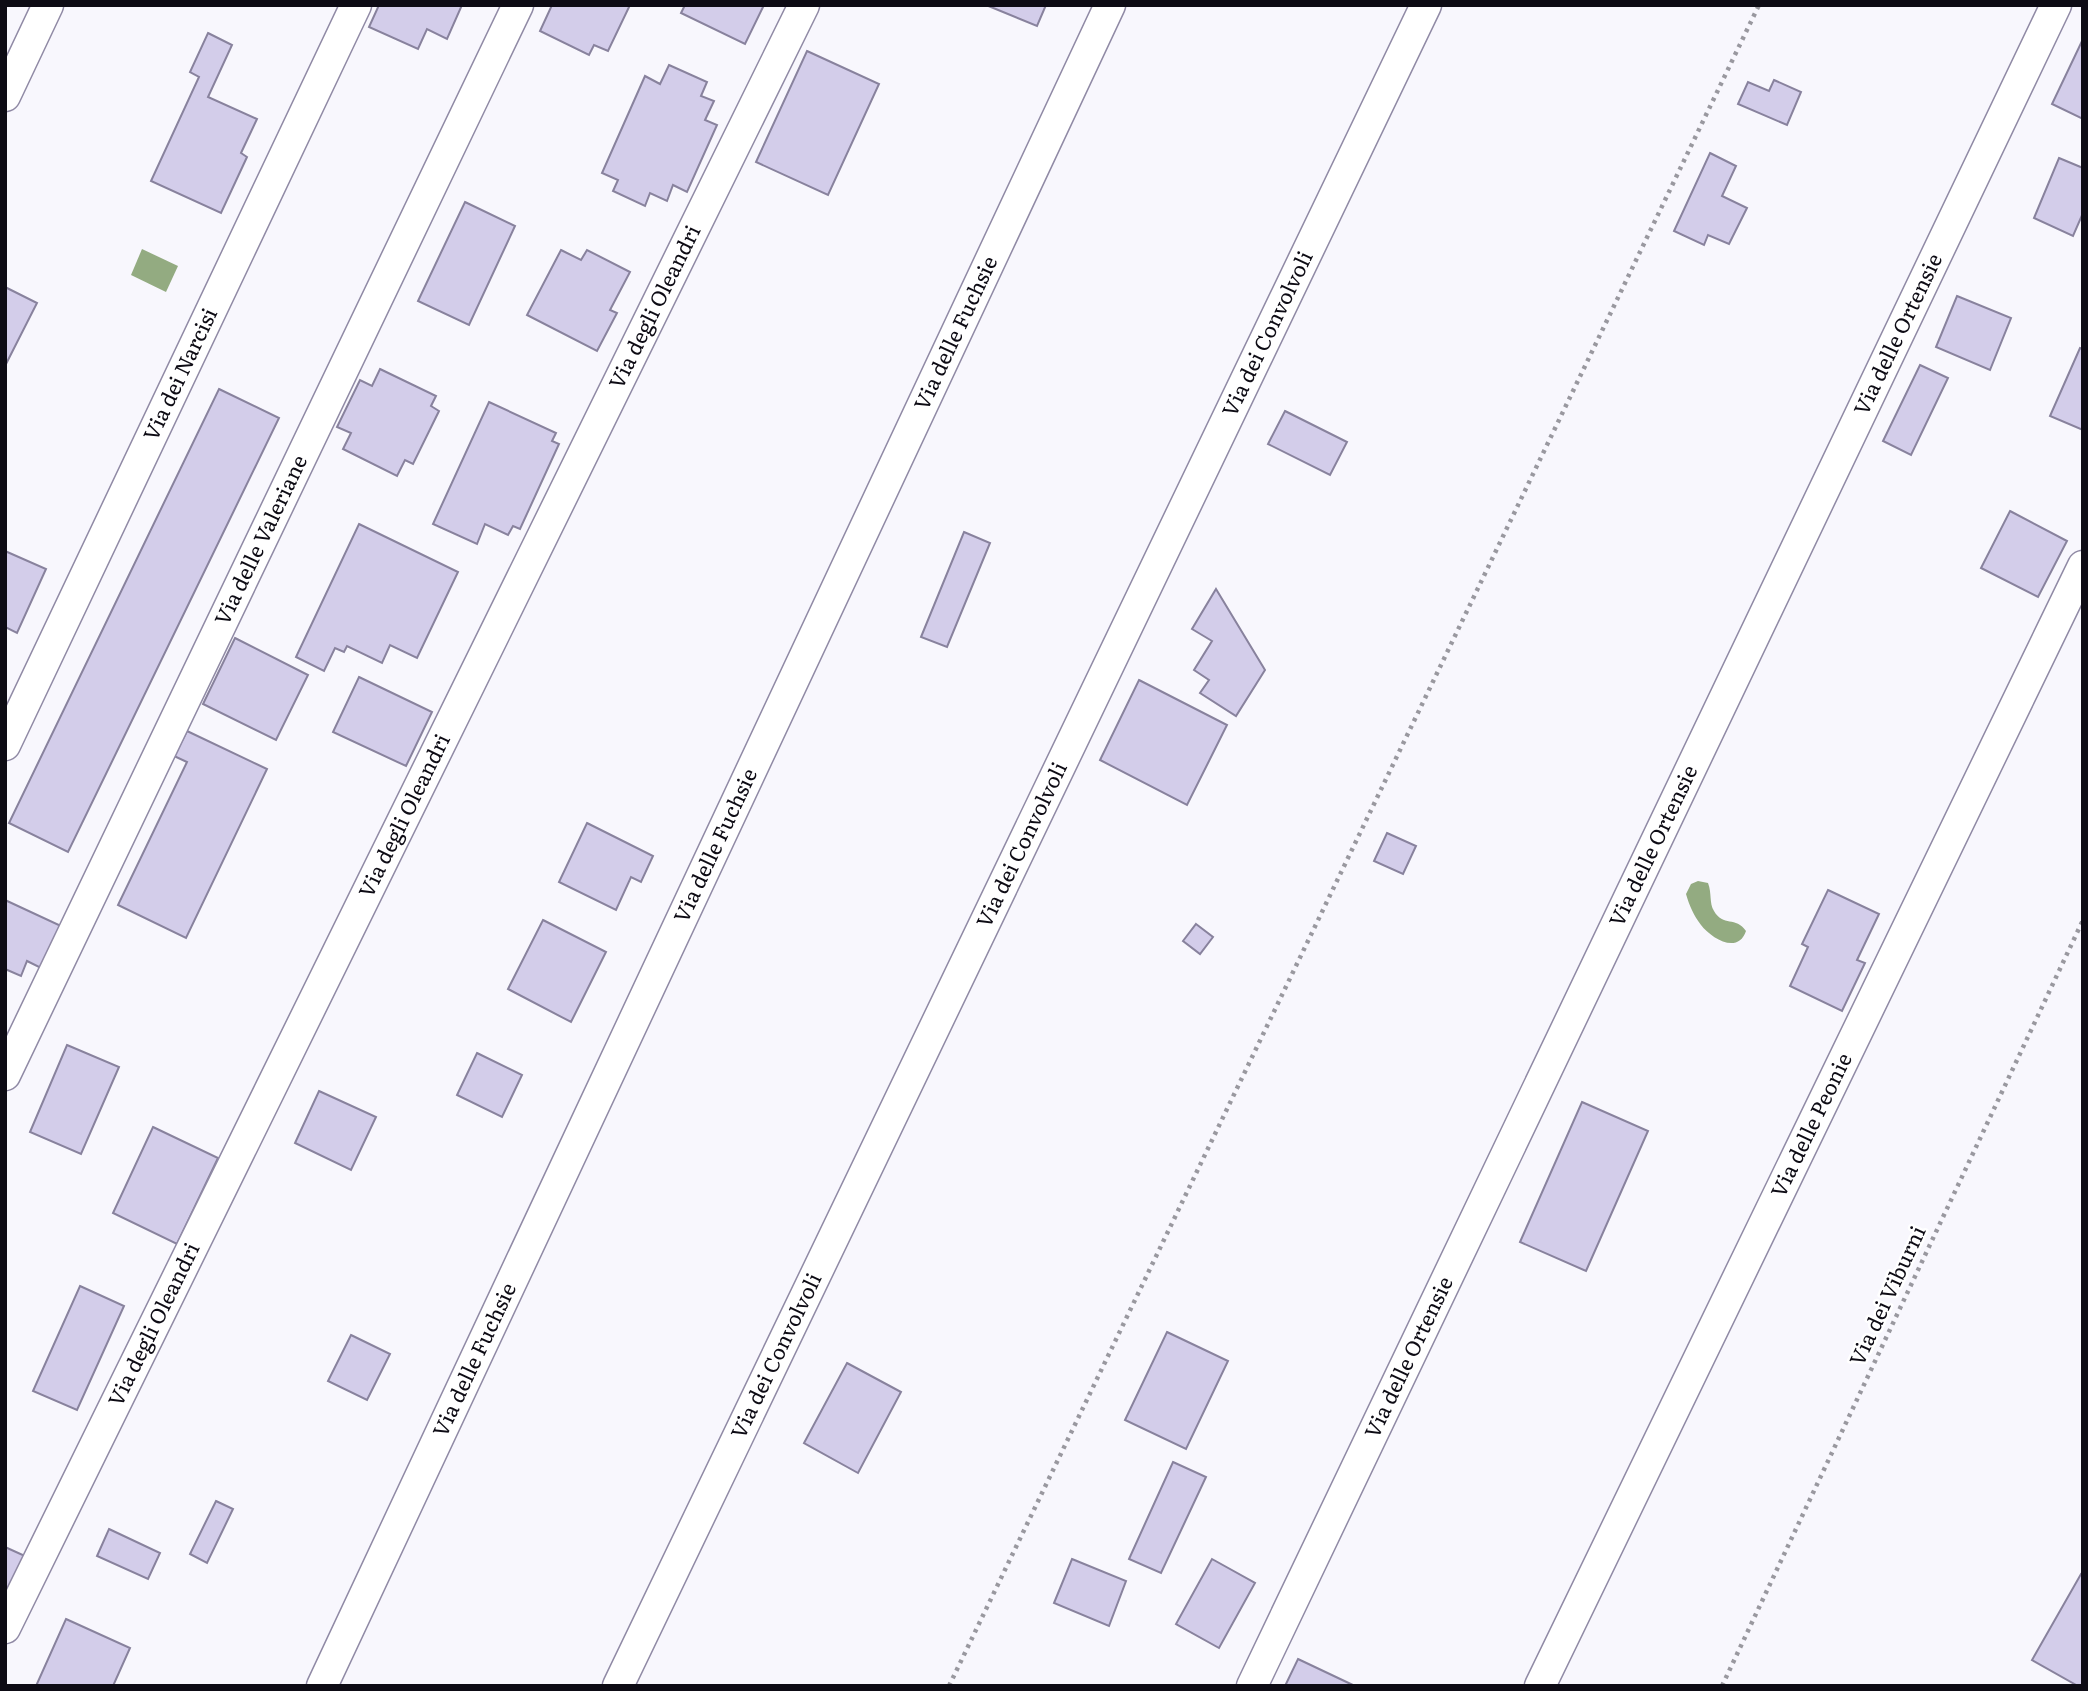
<svg xmlns="http://www.w3.org/2000/svg" width="2088" height="1691" viewBox="0 0 2088 1691" font-family="Literata,serif">
	<rect width="100%" height="100%" fill="#f8f7fd"/>
	<g fill="#93ab81">
		<path d="M142 249 178 266 166 292 131 275Z"/>
		<path d="M1698 881 1708 883C1712 893 1709 903 1714 911 1723 927 1736 916 1746 931 1738 955 1711 938 1701 925 1694 916 1689 905 1686 894L1691 884Z"/>
	</g>
	<g fill="#d3cdea" stroke="#88829d" stroke-width="2">
		<path d="M379 5H462L447 39 427 29 418 49 369 27Z"/>
		<path d="M552 5H630L608 51 594 45 589 55 540 31Z"/>
		<path d="M685 5H764L745 44 681 13Z"/>
		<path d="M986 5H1046L1037 26Z"/>
		<path d="M208 33 232 45 208 97 257 119 241 153 247 157 221 213 151 181 199 77 190 72Z"/>
		<path d="M2083 39V119L2052 104Z"/>
		<path d="M807 51 879 84 828 195 756 162Z"/>
		<path d="M669 65 707 82 701 96 714 101 705 120 717 125 687 192 673 185 667 201 650 193 645 206 613 191 618 180 602 173 645 76 660 84Z"/>
		<path d="M1774 80 1801 92 1787 125 1738 104 1748 82 1769 91Z"/>
		<path d="M1710 153 1736 166 1722 196 1747 208 1729 244 1708 235 1704 245 1674 231Z"/>
		<path d="M2059 158 2083 168V213L2073 236 2034 218Z"/>
		<path d="M465 202 515 226 469 325 418 301Z"/>
		<path d="M561 250 581 260 587 250 630 272 610 310 617 313 597 351 527 315Z"/>
		<path d="M5 287 37 303 5 366Z"/>
		<path d="M1957 296 2011 318 1990 370 1936 347Z"/>
		<path d="M2080 348 2083 349V430L2050 416Z"/>
		<path d="M1920 365 1948 378 1911 455 1883 441Z"/>
		<path d="M380 369 436 396 431 406 439 411 413 464 405 460 397 476 343 449 351 433 337 427 360 380 372 386Z"/>
		<path d="M219 389 279 418 68 852 9 823Z"/>
		<path d="M489 402 556 433 552 441 559 444 520 529 513 526 508 535 485 524 477 544 433 524Z"/>
		<path d="M1285 411 1347 442 1330 475 1268 444Z"/>
		<path d="M2010 511 2067 541 2038 597 1981 568Z"/>
		<path d="M359 524 458 572 417 658 390 645 382 663 347 646 344 652 335 648 324 671 296 657Z"/>
		<path d="M964 532 990 543 947 647 921 637Z"/>
		<path d="M5 551 46 569 17 633 5 627Z"/>
		<path d="M1216 589 1265 670 1236 716 1200 693 1209 680 1194 670 1212 641 1192 629Z"/>
		<path d="M235 638 308 675 276 740 203 704Z"/>
		<path d="M359 677 432 712 406 766 333 732Z"/>
		<path d="M1139 680 1227 725 1187 805 1100 760Z"/>
		<path d="M187 731 267 769 186 938 118 905 187 762 174 756Z"/>
		<path d="M587 823 653 856 641 882 631 877 616 910 559 882Z"/>
		<path d="M1387 833 1416 846 1403 874 1374 861Z"/>
		<path d="M1828 890 1879 914 1857 960 1865 963 1842 1011 1790 986 1808 947 1802 944Z"/>
		<path d="M5 900 61 926 41 968 27 961 21 976 5 969Z"/>
		<path d="M543 920 606 952 571 1022 508 989Z"/>
		<path d="M1196 924 1213 937 1200 954 1183 941Z"/>
		<path d="M67 1045 119 1067 81 1154 30 1132Z"/>
		<path d="M477 1053 522 1075 502 1117 457 1095Z"/>
		<path d="M319 1091 376 1117 351 1170 295 1143Z"/>
		<path d="M1582 1102 1648 1131 1586 1271 1520 1242Z"/>
		<path d="M153 1127 218 1158 177 1244 113 1213Z"/>
		<path d="M80 1286 124 1306 77 1410 33 1391Z"/>
		<path d="M1167 1332 1228 1361 1186 1449 1125 1420Z"/>
		<path d="M351 1335 390 1354 367 1400 328 1381Z"/>
		<path d="M847 1363 901 1392 858 1473 804 1443Z"/>
		<path d="M1173 1462 1206 1477 1161 1573 1129 1559Z"/>
		<path d="M216 1501 233 1509 207 1563 190 1554Z"/>
		<path d="M109 1529 160 1553 148 1579 97 1556Z"/>
		<path d="M5 1547 25 1556 5 1602Z"/>
		<path d="M1072 1559 1126 1581 1109 1626 1054 1603Z"/>
		<path d="M1212 1559 1255 1583 1219 1648 1176 1624Z"/>
		<path d="M2081 1574 2083 1575V1686H2078L2032 1660Z"/>
		<path d="M66 1619 130 1648 113 1686H36Z"/>
		<path d="M1298 1659 1355 1686H1285Z"/>
	</g>
	<g fill="none" stroke-linecap="round" stroke-linejoin="round">
		<g stroke="#908aa5" stroke-width="33">
			<g id="street">
				<path d="M5 96 48 5"/>
				<path id="s1" d="M5 745 356 5"/>
				<path id="s2" d="M5 1075 518 5"/>
				<path id="s3" d="M5 1628 804 5"/>
				<path id="s4" d="M322 1686 1110 5"/>
				<path id="s5" d="M618 1686 1426 5"/>
				<path id="s6" d="M1252 1686 2056 5"/>
				<path id="s7" d="M1540 1686 2083 566"/>
			</g>
		</g>
		<g stroke="#99989f" stroke-width="4.5" stroke-dasharray="3.5 5" stroke-linecap="butt">
			<path d="M949 1686 1759 5"/>
			<path d="M1722 1686 2083 920"/>
		</g>
		<use href="#street" stroke="#fff" stroke-width="30"/>
	</g>
	<g text-anchor="middle" stroke-width="5" stroke-linejoin="round" paint-order="stroke">
		<g font-size="21" fill="#0d0b14" stroke="#fff">
			<text dy="7" stroke="none"><textPath href="#s3" startOffset="1472">Via degli Oleandri</textPath></text>
			<text dy="7" stroke="none"><textPath href="#s4" startOffset="1494">Via delle Fuchsie</textPath></text>
			<text dy="7" stroke="none"><textPath href="#s5" startOffset="1500">Via dei Convolvoli</textPath></text>
			<text dy="7" stroke="none"><textPath href="#s6" startOffset="1498">Via delle Ortensie</textPath></text>
			<text dy="7" stroke="none"><textPath href="#s1" startOffset="410">Via dei Narcisi</textPath></text>
			<text dy="7" stroke="none"><textPath href="#s2" startOffset="593">Via delle Valeriane</textPath></text>
			<text dy="7" stroke="none"><textPath href="#s3" startOffset="905">Via degli Oleandri</textPath></text>
			<text dy="7" stroke="none"><textPath href="#s4" startOffset="928">Via delle Fuchsie</textPath></text>
			<text dy="7" stroke="none"><textPath href="#s5" startOffset="933">Via dei Convolvoli</textPath></text>
			<text dy="7" stroke="none"><textPath href="#s6" startOffset="931">Via delle Ortensie</textPath></text>
			<text dy="7" stroke="none"><textPath href="#s7" startOffset="623">Via delle Peonie</textPath></text>
			<text transform="translate(1888 1296) rotate(-65)" y="7">Via dei Viburni</text>
			<text dy="7" stroke="none"><textPath href="#s3" startOffset="338">Via degli Oleandri</textPath></text>
			<text dy="7" stroke="none"><textPath href="#s5" startOffset="366">Via dei Convolvoli</textPath></text>
			<text dy="7" stroke="none"><textPath href="#s6" startOffset="364">Via delle Ortensie</textPath></text>
			<text dy="7" stroke="none"><textPath href="#s4" startOffset="360">Via delle Fuchsie</textPath></text>
		</g>
	</g>
	<rect width="2088" height="1691" fill="none" stroke="#0d0b14" stroke-width="14"/>
</svg>
